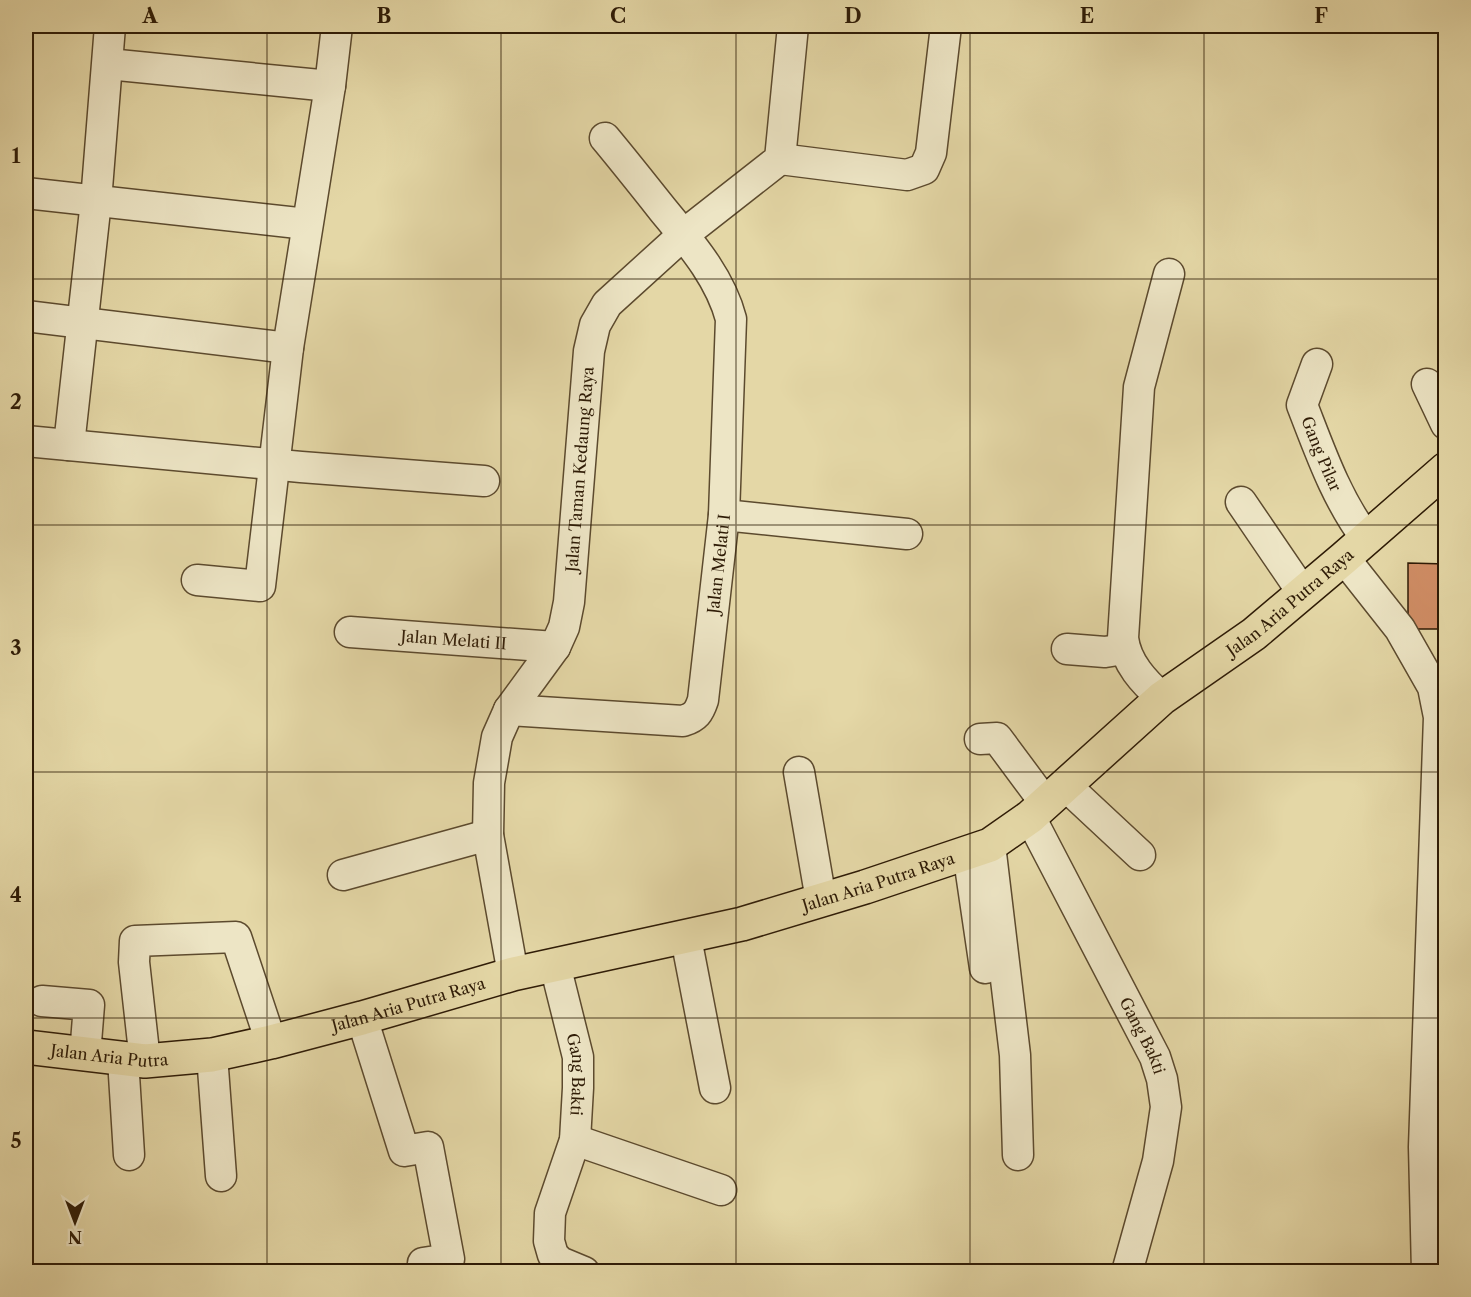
<svg xmlns="http://www.w3.org/2000/svg" width="1471" height="1297" viewBox="0 0 1471 1297" font-family="'Libre Caslon Text',serif">
	<rect width="100%" height="100%" fill="#e4d7a6"/>
	<filter id="stains"><feTurbulence type="fractalNoise" baseFrequency=".00333" numOctaves="4"/><feColorMatrix values="0 0 0 0 .2 0 0 0 0 .09 0 0 0 0 .02 0 0 0 .5 -.17"/></filter>
	<radialGradient id="worn" r=".72"><stop offset=".6" stop-color="#630" stop-opacity="0"/><stop offset="1" stop-color="#630" stop-opacity=".3"/></radialGradient>
	<path fill="#d18e66" stroke="#2e1b06" stroke-width="1.5" d="M1408 563 1446 564V629H1408Z"/>
	<g fill="none" stroke-linecap="round" stroke-linejoin="round">
		<g stroke="#5c4a2e" stroke-width="33">
			<g id="minor">
				<path d="M108 64 330 86"/>
				<path d="M780 159 907 175 924 169 931 153 946 26"/>
				<path d="M26 193 307 224"/>
				<path d="M26 316 288 348"/>
				<path id="s1" d="M1317 364 1302 405C1320 451 1336 498 1366 538"/>
				<path d="M1427 384 1446 424"/>
				<path d="M26 441 301 467 484 481"/>
				<path d="M69 445 96 201 110 26"/>
				<path d="M1241 502 1303 593"/>
				<path d="M724 515 907 534"/>
				<path d="M1344 558 1400 629 1433 687 1439 717 1424 1147 1427 1272"/>
				<path d="M197 580 260 586 288 348 330 86 337 26"/>
				<path id="s2" d="M350 632 555 647"/>
				<path d="M1067 649 1105 652 1124 649"/>
				<path d="M1162 698C1144 682 1126 663 1123 638L1139 387 1169 274"/>
				<path id="s3" d="M509 710 683 721C696 717 699 712 703 700L724 515 731 319C720 277 690 243 663 210 644 186 625 162 605 138"/>
				<path d="M980 739 997 738 1046 804"/>
				<path d="M799 772 821 900"/>
				<path d="M1066 786 1140 855"/>
				<path id="s4" d="M1030 817 1155 1057 1162 1079 1166 1107 1158 1161 1127 1272"/>
				<path d="M990 845 1015 1055 1018 1155"/>
				<path d="M968 852 985 968"/>
				<path d="M343 875 488 835"/>
				<path d="M686 938 715 1088"/>
				<path id="s5" d="M555 965 578 1057V1088L575 1140 550 1213 549 1241 553 1255 560 1262 584 1272"/>
				<path id="s6" d="M513 974 488 835 489 783 497 737 509 710 555 647 564 627 569 602 589 351 595 325 607 304 683 235 780 159 793 26"/>
				<path d="M42 1001 89 1005 85 1055"/>
				<path d="M362 1018 404 1151 428 1147 449 1259 423 1263 424 1272"/>
				<path d="M212 1055 221 1176"/>
				<path d="M123 1059 129 1155"/>
				<path d="M145 1061 134 962 135 941 236 937 271 1042"/>
				<path d="M575 1140 721 1190"/>
			</g>
		</g>
		<g stroke="#2e1b06" stroke-width="36">
			<g id="major">
				<path id="s7" d="M26 1047 145 1061 212 1055 271 1042 362 1018 513 974 742 924 865 887 990 845 1030 817 1162 698 1254 634 1344 558 1446 469"/>
			</g>
		</g>
		<use href="#minor" stroke="#ede5c5" stroke-width="30"/>
		<use href="#major" stroke="#e4d7a6" stroke-width="33"/>
	</g>
	<path fill="none" stroke="#2e1b06" stroke-width="1.5" stroke-opacity="0.55" d="M267 26V1272M501 26V1272M736 26V1272M970 26V1272M1204 26V1272M26 279H1446M26 525H1446M26 772H1446M26 1018H1446"/>
	<g text-anchor="middle" stroke-width="4.5" stroke-linejoin="round" paint-order="stroke">
		<g font-size="16" fill="#2e1b06" stroke="#ede5c5">
			<text dy="6" stroke="none"><textPath href="#s1" startOffset="96">Gang Pilar</textPath></text>
			<text dy="6" stroke="none"><textPath href="#s6" startOffset="528">Jalan Taman Kedaung Raya</textPath></text>
			<text dy="6" stroke="none"><textPath href="#s3" startOffset="342">Jalan Melati I</textPath></text>
			<text dy="6" stroke="none"><textPath href="#s7" startOffset="1380">Jalan Aria Putra Raya</textPath></text>
			<text dy="6" stroke="none"><textPath href="#s2" startOffset="104">Jalan Melati II</textPath></text>
			<text dy="6" stroke="none"><textPath href="#s7" startOffset="876">Jalan Aria Putra Raya</textPath></text>
			<text dy="6" stroke="none"><textPath href="#s7" startOffset="390">Jalan Aria Putra Raya</textPath></text>
			<text dy="6" stroke="none"><textPath href="#s4" startOffset="246">Gang Bakti</textPath></text>
			<text dy="6" stroke="none"><textPath href="#s7" startOffset="84">Jalan Aria Putra</textPath></text>
			<text dy="6" stroke="none"><textPath href="#s5" startOffset="112">Gang Bakti</textPath></text>
		</g>
	</g>
	<rect width="1471" height="1297" fill="none" stroke="#e4d7a6" stroke-width="66"/>
	<g transform="translate(75 1222) rotate(180)" stroke="#ede5c5" stroke-width="4.5" paint-order="stroke">
	<path d="M0-4.5L10 22L0 15L-10 22Z" fill="#2e1b06"/>
	<text y="-9" font-size="16" font-weight="bold" text-anchor="middle" fill="#2e1b06">N</text>
	</g>
	<rect x="33" y="33" width="1405" height="1231" fill="none" stroke="#2e1b06" stroke-width="2"/>
	<g font-size="20" text-anchor="middle" font-weight="bold" fill="#2e1b06">
		<text x="150" y="23">A</text>
		<text x="384" y="23">B</text>
		<text x="618" y="23">C</text>
		<text x="853" y="23">D</text>
		<text x="1087" y="23">E</text>
		<text x="1321" y="23">F</text>
		<text x="16" y="163">1</text>
		<text x="16" y="409">2</text>
		<text x="16" y="655">3</text>
		<text x="16" y="902">4</text>
		<text x="16" y="1148">5</text>
	</g>
	<rect width="100%" height="100%" filter="url(#stains)"/>
	<rect width="100%" height="100%" fill="url(#worn)"/>
</svg>
